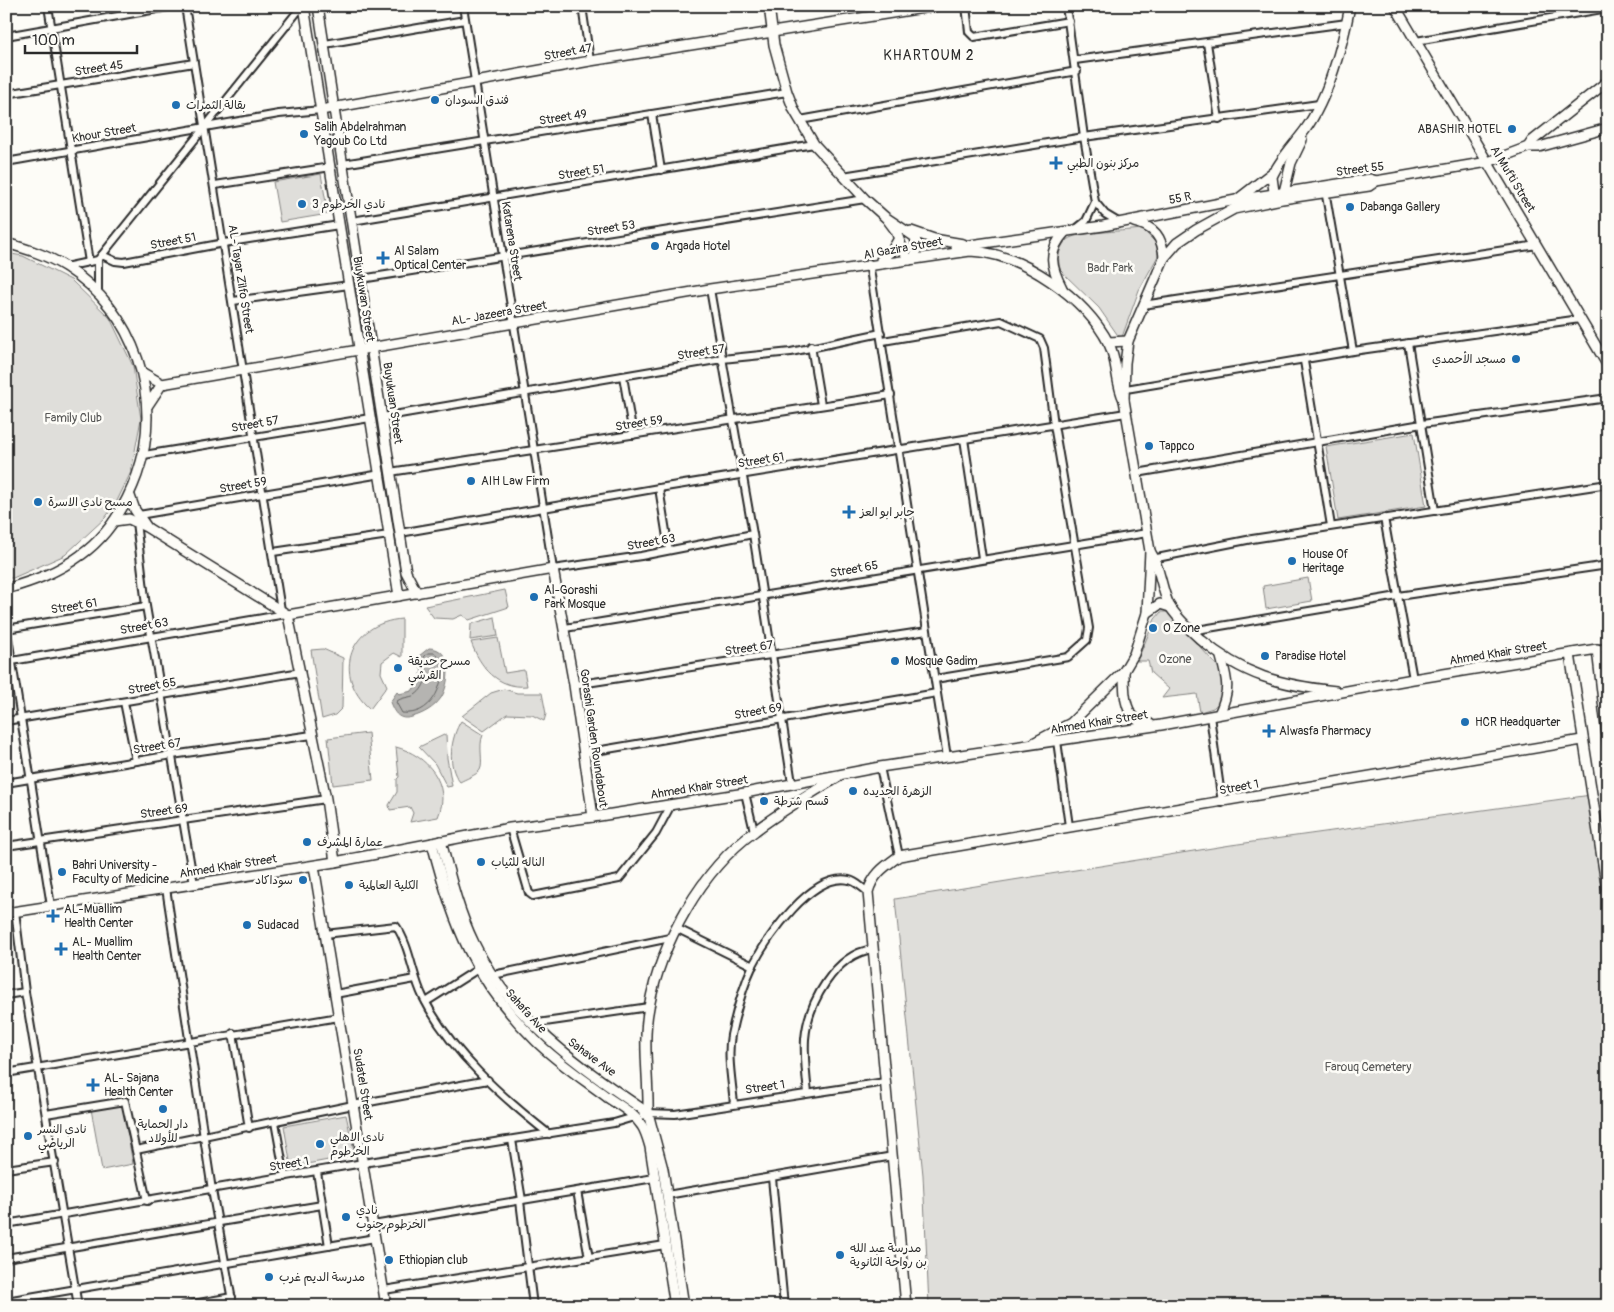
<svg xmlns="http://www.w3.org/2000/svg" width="1614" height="1312" viewBox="0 0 1614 1312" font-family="Pangolin,'Playpen Sans Arabic',sans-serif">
	<rect width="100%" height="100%" fill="#fdfcf7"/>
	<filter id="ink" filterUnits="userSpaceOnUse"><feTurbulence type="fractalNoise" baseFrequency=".02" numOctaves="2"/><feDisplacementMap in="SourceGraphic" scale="10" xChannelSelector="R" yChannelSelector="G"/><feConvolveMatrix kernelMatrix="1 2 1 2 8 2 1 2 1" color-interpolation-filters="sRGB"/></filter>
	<g filter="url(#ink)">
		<g fill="#dfdeda" stroke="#858482">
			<path d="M321 174 328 214 280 222 273 182Z"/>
			<path d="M1142 229 1158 245V256L1139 290 1122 337H1119L1099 308 1061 271C1056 260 1059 242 1072 237 1086 232 1126 231 1142 229Z"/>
			<path d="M6 253 23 256 71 280 110 318 133 366 141 419 131 472 116 503 105 518 65 555 13 578H6Z"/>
			<path d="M1414 433 1426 506 1338 520 1326 447Z"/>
			<path d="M1308 578 1312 601 1266 609 1263 586Z"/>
			<path d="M505 590 509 607 469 620 462 615 453 619 434 618 425 606Z"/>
			<path d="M1161 612H1168L1223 672 1222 700 1213 708 1200 712 1197 694 1162 698 1169 689 1151 673 1148 661H1137L1155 619Z"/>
			<path d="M495 617 498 636 470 640 471 624Z"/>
			<path d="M402 619V657L394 653 382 662 381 673 387 686 370 709C331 674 350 623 402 619Z"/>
			<path d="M498 638 505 673 524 670 527 686C498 689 480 667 471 642Z"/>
			<path d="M323 649 343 658 342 708 335 715 322 719 311 650Z"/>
			<path d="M504 689 517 693H542L546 714 544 721 532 715 507 714 484 731 462 716 491 693Z"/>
			<path d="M461 721 483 735C478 746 484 763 480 770 477 775 465 779 460 782 446 766 451 737 461 721Z"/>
			<path d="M368 733 373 780 333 785 328 738Z"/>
			<path d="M446 734 447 758 452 786 447 787 435 764 419 747Z"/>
			<path d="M396 747C427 755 452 784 438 817L410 822 413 813 410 807 390 810 389 805 397 792V779L399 777Z"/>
			<path d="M1591 795 1608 895V1306H929L923 1175 895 899 1231 845Z"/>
			<path d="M122 1103 133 1164 102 1170 91 1109Z"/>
			<path d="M346 1115 355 1155 291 1167 284 1126Z"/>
		</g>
		<path fill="#b5b4b1" stroke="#7e7d7b" d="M429 648C454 648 450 684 441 698 434 708 423 714 412 717 399 721 394 713 390 702L397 692 399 694 412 691 420 679 422 670 418 662 419 656Z"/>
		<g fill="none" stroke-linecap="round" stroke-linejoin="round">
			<path stroke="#626261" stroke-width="1" d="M428 653H435L442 663C444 687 431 716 402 713L396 702C401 697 409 698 415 695 427 687 429 671 423 659Z"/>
			<g stroke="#2b2b2b" stroke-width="10">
				<g id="street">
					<path d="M48 6 89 262"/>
					<path d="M185 6 281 610"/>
					<path d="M463 6 553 569 641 556 753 534"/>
					<path d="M582 6 590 61"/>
					<path d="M966 6 969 32 974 37 1069 21"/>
					<path d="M1066 6 1084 137 1095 202 1105 214 1120 223"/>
					<path d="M1565 6 1567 15"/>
					<path d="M6 36 174 6"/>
					<path d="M1416 41 1608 8"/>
					<path d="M1207 43 1219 119"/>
					<path d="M325 44 465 20"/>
					<path d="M1075 60 1347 23"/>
					<path d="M6 94 194 63"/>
					<path d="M652 114 661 170"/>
					<path d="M800 120 1077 71"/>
					<path d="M6 162 279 114 321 110"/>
					<path d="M343 164 787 92"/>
					<path d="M843 176 1084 137 1319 104"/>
					<path d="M215 185 331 167"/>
					<path d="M1325 190 1353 351"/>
					<path d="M352 221 814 144"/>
					<path d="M1076 229 1086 221 1095 202"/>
					<path d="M102 255 115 261 124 262 224 243 339 225"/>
					<path d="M98 260V293"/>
					<path d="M869 263 947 757"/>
					<path d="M65 267 98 260 302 6"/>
					<path d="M361 279 865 199"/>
					<path d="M710 289 753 534 792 783"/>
					<path d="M233 301 349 285"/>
					<path d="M1143 305 1537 245"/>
					<path d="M883 341 1001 321 1040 339 1044 348 1054 425 1089 628 1087 640 1068 657 935 679"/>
					<path d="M1408 343 1435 511"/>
					<path d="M811 346 821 405"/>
					<path d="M1304 361 1331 526"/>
					<path d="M623 376 633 435"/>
					<path d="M1120 390 1353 351 1580 319"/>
					<path d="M382 417 722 359 791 352 881 333"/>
					<path d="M964 439 982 558"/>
					<path d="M144 455 370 418"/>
					<path d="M390 472 891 395"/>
					<path d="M1137 473 1422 424 1608 398"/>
					<path d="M659 488 669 550"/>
					<path d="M139 515 381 474"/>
					<path d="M1384 518 1413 679"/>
					<path d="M136 522 146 606 194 884"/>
					<path d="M400 533 659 488 1126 413"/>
					<path d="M273 552 389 535"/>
					<path d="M1152 559 1252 539 1608 484"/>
					<path d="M6 625 51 906"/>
					<path d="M565 628 1147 533"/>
					<path d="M6 629 146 606"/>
					<path d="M1191 631 1398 596 1608 565"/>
					<path d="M1597 649 1608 647"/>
					<path d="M6 662 286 614"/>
					<path d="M574 685 927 631"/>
					<path d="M124 702 136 761"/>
					<path d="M1210 716 1222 803"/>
					<path d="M6 721 301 672"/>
					<path d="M1057 741 1069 826"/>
					<path d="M584 753 937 693"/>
					<path d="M880 767 899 856"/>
					<path d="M6 783 172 755 312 735"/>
					<path d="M745 793 754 831"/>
					<path d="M510 828 529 893 533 896 619 879 656 833 671 805"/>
					<path d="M6 846 326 799"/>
					<path d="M166 888 212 1190 233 1306"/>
					<path d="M15 911 25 992 78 1306"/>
					<path d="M676 928 753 966"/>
					<path d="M325 934 396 926C410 946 412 975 423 997 450 1051 502 1097 549 1134"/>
					<path d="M493 975 670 938"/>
					<path d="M335 994 415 979"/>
					<path d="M6 995 25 992"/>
					<path d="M426 1002 478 969"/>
					<path d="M531 1024 649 1007"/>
					<path d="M233 1033 249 1128"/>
					<path d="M6 1073 339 1017"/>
					<path d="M808 1093C806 1076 804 1057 805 1039 808 1003 835 954 873 949"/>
					<path d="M734 1104C732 1081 727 1057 731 1035 736 1012 743 986 753 965 767 938 812 872 849 880 856 881 862 888 868 892"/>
					<path d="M648 1113 675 1114 885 1082"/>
					<path d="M46 1114 125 1101 147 1201"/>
					<path d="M275 1122 285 1177"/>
					<path d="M512 1140 522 1200"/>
					<path d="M136 1150 353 1105 488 1080"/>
					<path d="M6 1169 55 1162"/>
					<path d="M317 1172 329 1246"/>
					<path d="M772 1178 784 1306"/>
					<path d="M577 1191 589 1258"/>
					<path d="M667 1195 893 1156"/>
					<path d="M520 1201 533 1306"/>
					<path d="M6 1224 363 1163 614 1123 634 1117"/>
					<path d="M373 1225 654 1178"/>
					<path d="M6 1258 322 1205"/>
					<path d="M384 1290 665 1245"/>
					<path d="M6 1301 375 1238"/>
					<path d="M182 1306 232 1297"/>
					<path d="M658 1306 674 1302"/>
				</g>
			</g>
			<g stroke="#2b2b2b" stroke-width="12">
				<g id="secondary">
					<path d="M304 6 399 596"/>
					<path d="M318 6 406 572 417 593"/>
					<path d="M769 6 774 45 787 92 794 110 814 144 865 199 885 217 915 237 917 248 914 259"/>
					<path d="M1395 6 1608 366"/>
					<path d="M321 110 590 61 936 6"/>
					<path d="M1528 147 1532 141 1608 81"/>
					<path d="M1283 196 1291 163 1302 140"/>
					<path d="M1238 199 1273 172"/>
					<path d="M1275 199 1272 177C1279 160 1294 145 1305 130 1328 98 1343 44 1350 6"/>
					<path d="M887 219 896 231 902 248 909 260"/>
					<path d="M1134 222C1154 226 1163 238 1164 258"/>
					<path d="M911 231 934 239 963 244"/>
					<path d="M6 243C27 249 47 255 66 267 135 311 164 399 137 475 126 505 108 536 81 555 58 572 34 581 6 589"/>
					<path d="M956 247 1103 226 1236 200 1370 179 1376 181 1488 162 1528 147H1539L1608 128"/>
					<path d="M881 260 891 252 898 240"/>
					<path d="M1062 288C1051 267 1047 251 1065 232"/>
					<path d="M1108 342 1128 341"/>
					<path d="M143 373 162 384 710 289 970 251C1022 253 1086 298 1109 344 1118 362 1115 382 1124 400"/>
					<path d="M148 405 162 384"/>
					<path d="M130 496 135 510 146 526"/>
					<path d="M114 521 129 519 146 527 288 615"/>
					<path d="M1150 551C1160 566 1161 588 1169 605 1176 617 1189 629 1200 639 1243 676 1281 685 1336 691"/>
					<path d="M553 569 574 685 593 817 510 828 335 862 326 799 288 615Z"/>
					<path d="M1147 613 1160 604 1170 607"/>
					<path d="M1570 654 1608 896"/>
					<path d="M1124 671C1124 692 1123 722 1150 724"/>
					<path d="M1219 714C1230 690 1228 682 1221 657"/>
					<path d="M1035 742 1071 723 1124 671 1134 654 1147 613 1150 551 1124 400 1125 363 1128 341 1164 258 1177 243 1196 230 1234 209 1282 199 1369 186 1376 181"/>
					<path d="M593 817 745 793 880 767 1161 725 1413 679 1597 649 1608 744"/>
					<path d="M441 841C450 876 458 910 474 943 510 1019 580 1067 648 1113L663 1169 684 1306"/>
					<path d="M432 843C453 925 474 980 536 1041 557 1062 583 1079 607 1097 620 1106 634 1113 642 1126 646 1132 648 1140 650 1147L675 1306"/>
					<path d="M314 866 386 1306"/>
					<path d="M6 913 335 862"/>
					<path d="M644 1114 648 1113C649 1078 642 1042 649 1007 661 943 701 870 755 831 781 811 810 794 838 777"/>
					<path d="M906 1306 868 892C873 874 884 867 899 856L1582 740"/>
				</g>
			</g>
			<use href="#street" stroke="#fdfcf7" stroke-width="6"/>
			<use href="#secondary" stroke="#fdfcf7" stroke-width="9"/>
		</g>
	</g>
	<g fill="#1f6fb2" stroke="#fdfcf7" stroke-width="2">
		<circle cx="435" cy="100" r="5"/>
		<circle cx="176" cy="105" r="5"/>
		<circle cx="1512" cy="129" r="5"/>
		<circle cx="304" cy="134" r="5"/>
		<path d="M1053.5 155.5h5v5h5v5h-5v5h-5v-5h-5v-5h5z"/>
		<circle cx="302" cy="204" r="5"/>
		<circle cx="1350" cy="207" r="5"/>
		<circle cx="655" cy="246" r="5"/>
		<path d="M380.5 250.5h5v5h5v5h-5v5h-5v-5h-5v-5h5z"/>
		<circle cx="1516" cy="359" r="5"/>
		<circle cx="1149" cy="446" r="5"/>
		<circle cx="471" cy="481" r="5"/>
		<circle cx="38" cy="502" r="5"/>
		<path d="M846.5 504.5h5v5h5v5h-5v5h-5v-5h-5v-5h5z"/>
		<circle cx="1292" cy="561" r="5"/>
		<circle cx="534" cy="597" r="5"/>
		<circle cx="1153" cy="628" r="5"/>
		<circle cx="1265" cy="656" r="5"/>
		<circle cx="895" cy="661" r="5"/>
		<circle cx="398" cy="668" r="5"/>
		<circle cx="1465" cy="722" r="5"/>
		<path d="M1266.5 723.5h5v5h5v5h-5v5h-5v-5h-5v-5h5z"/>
		<circle cx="853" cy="791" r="5"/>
		<circle cx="764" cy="801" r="5"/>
		<circle cx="307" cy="842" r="5"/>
		<circle cx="481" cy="862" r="5"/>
		<circle cx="62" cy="872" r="5"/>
		<circle cx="303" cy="880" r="5"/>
		<circle cx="349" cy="885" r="5"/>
		<path d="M50.5 908.5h5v5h5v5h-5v5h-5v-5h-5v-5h5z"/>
		<circle cx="247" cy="925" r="5"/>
		<path d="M58.5 941.5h5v5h5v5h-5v5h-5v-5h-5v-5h5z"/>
		<path d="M90.5 1077.5h5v5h5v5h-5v5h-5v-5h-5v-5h5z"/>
		<circle cx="163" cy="1109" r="5"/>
		<circle cx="28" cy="1136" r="5"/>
		<circle cx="320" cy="1144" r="5"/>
		<circle cx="346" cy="1217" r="5"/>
		<circle cx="840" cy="1255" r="5"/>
		<circle cx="389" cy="1260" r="5"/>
		<circle cx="269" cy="1277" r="5"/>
	</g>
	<g text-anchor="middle" stroke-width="5" stroke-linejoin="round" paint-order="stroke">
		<g font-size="12" fill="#2b2b2b" stroke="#fdfcf7">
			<text transform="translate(568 52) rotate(-10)" y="4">Street 47</text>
			<text transform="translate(99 68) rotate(-9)" y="4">Street 45</text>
			<text transform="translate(563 117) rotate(-9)" y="4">Street 49</text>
			<text transform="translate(104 133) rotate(-10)" y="4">Khour Street</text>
			<text transform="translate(1360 169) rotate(-7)" y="4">Street 55</text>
			<text transform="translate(581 172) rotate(-9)" y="4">Street 51</text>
			<text transform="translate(1513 179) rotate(59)" y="4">Al Mufti Street</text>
			<text transform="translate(1180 198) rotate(-11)" y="4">55 R</text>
			<text transform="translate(611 228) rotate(-9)" y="4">Street 53</text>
			<text transform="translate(173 241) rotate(-11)" y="4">Street 51</text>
			<text transform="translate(512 241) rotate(81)" y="4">Katarena Street</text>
			<text transform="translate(903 248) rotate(-10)" y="4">Al Gazira Street</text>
			<text transform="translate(241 279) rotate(81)" y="4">AL- Tayar Zilfo Street</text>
			<text transform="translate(364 299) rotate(81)" y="4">Biuykuwan Street</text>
			<text transform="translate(499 313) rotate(-10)" y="4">AL- Jazeera Street</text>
			<text transform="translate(701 352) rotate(-9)" y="4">Street 57</text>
			<text transform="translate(393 403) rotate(82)" y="4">Buyukuan Street</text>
			<text transform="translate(639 423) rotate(-9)" y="4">Street 59</text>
			<text transform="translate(255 424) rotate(-10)" y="4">Street 57</text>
			<text transform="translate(761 460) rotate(-9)" y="4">Street 61</text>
			<text transform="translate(243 485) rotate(-10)" y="4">Street 59</text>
			<text transform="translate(651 542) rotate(-10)" y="4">Street 63</text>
			<text transform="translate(854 569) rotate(-10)" y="4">Street 65</text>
			<text transform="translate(74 606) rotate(-9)" y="4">Street 61</text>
			<text transform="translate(144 626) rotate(-10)" y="4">Street 63</text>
			<text transform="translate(749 648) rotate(-8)" y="4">Street 67</text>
			<text transform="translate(1498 653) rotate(-9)" y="4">Ahmed Khair Street</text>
			<text transform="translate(152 686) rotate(-10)" y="4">Street 65</text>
			<text transform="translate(758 711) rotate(-10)" y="4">Street 69</text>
			<text transform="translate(1099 722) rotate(-9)" y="4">Ahmed Khair Street</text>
			<text transform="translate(594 738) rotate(82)" y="4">Gorashi Garden Roundabout</text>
			<text transform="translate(157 746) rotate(-9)" y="4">Street 67</text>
			<text transform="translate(699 787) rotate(-9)" y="4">Ahmed Khair Street</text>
			<text transform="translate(1239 787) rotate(-10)" y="4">Street 1</text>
			<text transform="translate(164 811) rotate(-8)" y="4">Street 69</text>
			<text transform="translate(228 866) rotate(-9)" y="4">Ahmed Khair Street</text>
			<text transform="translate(526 1011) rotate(48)" y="4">Sahafa Ave</text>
			<text transform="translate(592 1057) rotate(36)" y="4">Sahave Ave</text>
			<text transform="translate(363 1084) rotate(81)" y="4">Sudatel Street</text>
			<text transform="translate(765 1087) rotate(-8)" y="4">Street 1</text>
			<text transform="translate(289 1164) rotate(-9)" y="4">Street 1</text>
		</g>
		<g font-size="12" fill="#2b2b2b" stroke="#fdfcf7" text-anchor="start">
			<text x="445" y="104">فندق السودان</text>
			<text x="186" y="109">بقالة الثمرات</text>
			<text x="314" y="131">Salih Abdelrahman<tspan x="314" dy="14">Yagoub Co Ltd</tspan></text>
			<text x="1502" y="133" text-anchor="end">ABASHIR HOTEL</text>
			<text x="1067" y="167">مركز بنون الطبي</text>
			<text x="312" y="208">نادي الخرطوم 3</text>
			<text x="1360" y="211">Dabanga Gallery</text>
			<text x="665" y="250">Argada Hotel</text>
			<text x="394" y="255">Al Salam<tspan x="394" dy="14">Optical Center</tspan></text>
			<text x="1506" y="363" text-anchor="end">مسجد الأحمدي</text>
			<text x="1159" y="450">Tappco</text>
			<text x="481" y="485">AIH Law Firm</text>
			<text x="48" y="506">مسبح نادي الاسرة</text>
			<text x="860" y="516">جابر ابو العز</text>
			<text x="1302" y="558">House Of<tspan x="1302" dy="14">Heritage</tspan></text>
			<text x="544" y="594">Al-Gorashi<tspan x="544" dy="14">Park Mosque</tspan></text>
			<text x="1163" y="632">O Zone</text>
			<text x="1275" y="660">Paradise Hotel</text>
			<text x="408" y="665">مسرح حديقة<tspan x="408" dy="14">القرشي</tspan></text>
			<text x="905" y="665">Mosque Gadim</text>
			<text x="1475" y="726">HCR Headquarter</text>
			<text x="1279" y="735">Alwasfa Pharmacy</text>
			<text x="863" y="795">الزهرة الجديده</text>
			<text x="774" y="805">قسم شرطة</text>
			<text x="317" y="846">عمارة المشرف</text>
			<text x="491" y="866">الناله للثياب</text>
			<text x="72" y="869">Bahri University -<tspan x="72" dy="14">Faculty of Medicine</tspan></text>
			<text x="293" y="884" text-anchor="end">سوداكاد</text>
			<text x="359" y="889">الكلية العالمية</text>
			<text x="64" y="913">AL-Muallim<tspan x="64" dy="14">Health Center</tspan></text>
			<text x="257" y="929">Sudacad</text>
			<text x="72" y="946">AL- Muallim<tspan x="72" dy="14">Health Center</tspan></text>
			<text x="104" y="1082">AL- Sajana<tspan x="104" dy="14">Health Center</tspan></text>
			<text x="163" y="1128" text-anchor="middle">دار الحماية<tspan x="163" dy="14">للأولاد</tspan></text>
			<text x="38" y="1133">نادي النسر<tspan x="38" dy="14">الرياضي</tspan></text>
			<text x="330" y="1141">نادي الاهلي<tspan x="330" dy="14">الخرطوم</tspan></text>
			<text x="356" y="1214">نادي<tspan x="356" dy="14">الخرطوم جنوب</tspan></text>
			<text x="850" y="1252">مدرسة عبد الله<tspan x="850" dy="14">بن رواحة الثانوية</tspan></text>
			<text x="399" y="1264">Ethiopian club</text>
			<text x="279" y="1281">مدرسة الديم غرب</text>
		</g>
		<g font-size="12" fill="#585857" stroke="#fdfcf7">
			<text x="1110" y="272">Badr Park</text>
			<text x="73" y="422">Family Club</text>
			<text x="1175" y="663">Ozone</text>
			<text x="1368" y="1071">Farouq Cemetery</text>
		</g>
		<g font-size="14" letter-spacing="1" fill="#2b2b2b" stroke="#fdfcf7">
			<text x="929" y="60">KHARTOUM 2</text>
		</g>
	</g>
	<rect width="1614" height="1312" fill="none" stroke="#fdfcf7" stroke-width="25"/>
	<rect x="12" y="12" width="1589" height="1287" fill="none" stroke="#2b2b2b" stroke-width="2" filter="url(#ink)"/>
	<path d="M25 45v8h112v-8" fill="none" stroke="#2b2b2b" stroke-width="2.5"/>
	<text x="32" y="45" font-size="15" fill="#2b2b2b" stroke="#fdfcf7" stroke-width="4" paint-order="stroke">100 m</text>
</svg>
